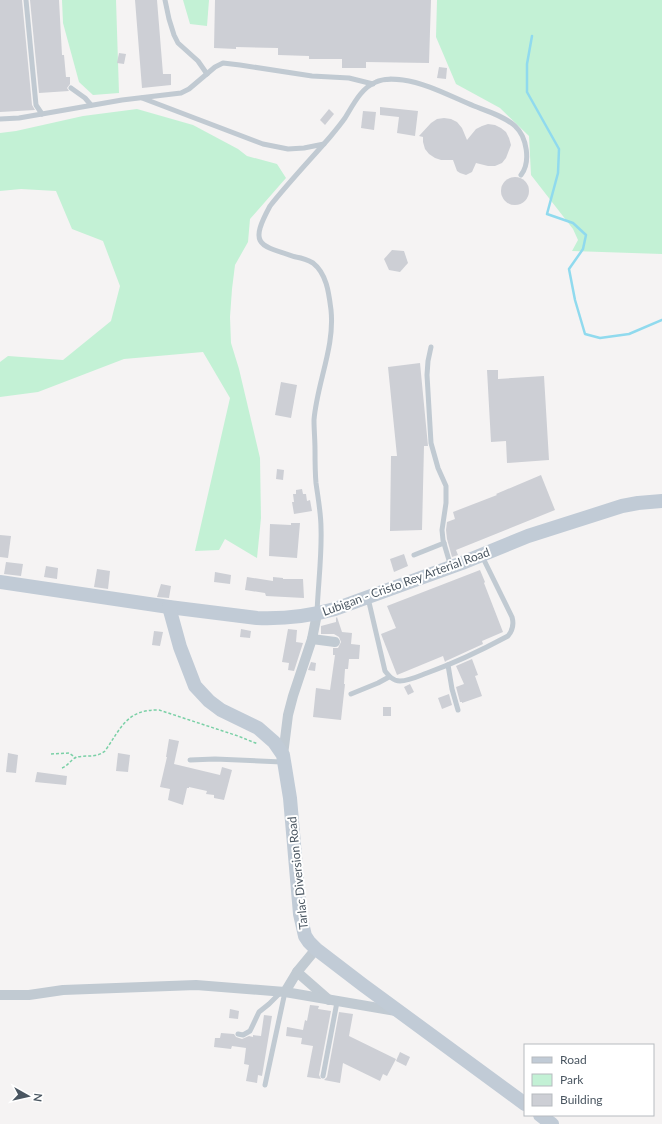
<svg xmlns="http://www.w3.org/2000/svg" width="662" height="1124" viewBox="0 0 662 1124" font-family="Lato,sans-serif">
	<rect width="100%" height="100%" fill="#f5f3f3"/>
	<g fill="#c3f1d5">
		<path d="M62 0H116L119 93 93 95 79 82 63 23Z"/>
		<path d="M183 0H209L207 26 190 24Z"/>
		<path d="M437 0H662V254L572 251 578 240 573 229 531 175 529 136 500 108 456 84 436 37Z"/>
		<path d="M137 109 193 125 238 149 247 156 277 164 286 178 250 219 248 242 235 265 232 289 230 317 231 343 239 369 260 458 261 518 257 558 225 539 219 550 195 551 230 398 203 352 124 359 38 392 0 397V362L8 356 63 360 111 321 120 286 103 241 72 229 56 191 21 189 0 191V133L16 131 83 116Z"/>
	</g>
	<g fill="none" stroke-linecap="round" stroke-linejoin="round">
		<path stroke="#90daee" stroke-width="2.5" d="M532 36 527 64V92L559 149 558 173 547 214 573 223 586 235 583 249 569 269 575 300 585 334 600 338 629 334 662 320"/>
	</g>
	<g fill="#cdcfd5">
		<path d="M0 0H22L32 105 35 110 0 112Z"/>
		<path d="M30 0H59L62 55H64L66 77H70V84L67 88 69 91 39 93Z"/>
		<path d="M135 0H157L163 74H171V85L142 88Z"/>
		<path d="M215 0H431L429 63 366 62V68H342V59H309V56L278 55V48L236 47V49L214 48Z"/>
		<path d="M119 53 126 54 124 64 117 63Z"/>
		<path d="M439 67 447 68 446 79 437 78Z"/>
		<path d="M380 107 418 111 415 136 397 133 399 117 380 115Z"/>
		<path d="M329 109 334 114 325 125 320 120Z"/>
		<path d="M363 111 376 112 374 130 361 128Z"/>
		<path d="M444 118 451 119 457 122 462 128 467 140 476 129 482 126 488 124 495 125 501 128 506 132 509 138 511 145 506 158 502 163 495 166H488L476 163 472 172 466 175 460 173 457 171 453 160H441L435 158 429 154 425 149 423 142V137L419 136 431 123 437 119Z"/>
		<circle cx="515" cy="191" r="14"/>
		<path d="M392 250 404 251 408 263 400 272 389 270 384 259Z"/>
		<path d="M420 363 428 446H424L422 530 390 531 391 456H397L388 367Z"/>
		<path d="M487 370H498V379L544 376 549 460 507 463 506 441 491 442Z"/>
		<path d="M281 382 297 385 291 418 275 415Z"/>
		<path d="M277 469 284 470 283 480 276 479Z"/>
		<path d="M541 475 555 510 456 550 458 555 452 557 447 539 446 530 447 522 455 519 453 512 497 495 496 494Z"/>
		<path d="M302 489 303 494H306L307 501 310 500 312 511 294 514 292 502H294L293 494H296V490Z"/>
		<path d="M291 523H300L297 558 269 556 270 524 291 525Z"/>
		<path d="M0 535 11 536 8 558 0 557Z"/>
		<path d="M404 554 408 566 394 572 390 559Z"/>
		<path d="M6 562 23 564 21 576 4 574Z"/>
		<path d="M46 566 58 568 57 579 44 577Z"/>
		<path d="M97 569 110 571 108 589 94 587Z"/>
		<path d="M480 570 485 582 484 583 503 632 482 641 483 644 446 661 445 662 443 656 397 675 381 634 396 628 387 606Z"/>
		<path d="M215 572 231 575 230 584 214 582Z"/>
		<path d="M247 577 273 581V577L283 578V579H303L304 598 266 596 265 593 245 590Z"/>
		<path d="M161 584 171 586 169 598 157 597Z"/>
		<path d="M337 617 342 632 352 633 351 644 360 645 359 659H349L348 669H345L344 684H345L341 720 313 717 316 688 330 690 335 655H333V648H338L341 642 339 637 334 634H321V626L336 622V618Z"/>
		<path d="M241 629 251 631 250 638 240 637Z"/>
		<path d="M288 629 297 630 296 642 303 643 294 671 288 670 289 663 282 662Z"/>
		<path d="M154 631 163 632 160 646 152 645Z"/>
		<path d="M472 659 478 675 475 676 482 696 462 703V702H460L456 687 464 684 456 666Z"/>
		<path d="M311 662 316 663 315 671 308 670Z"/>
		<path d="M410 684 414 692 408 695 404 687Z"/>
		<path d="M449 694 452 705 442 709 438 698Z"/>
		<rect x="383" y="707" width="8" height="9"/>
		<path d="M169 739 179 741 174 764 220 775 222 767 232 770 224 800 214 798V795L206 794 207 791 189 787V788H187L183 805 168 800 170 789 160 787 167 757H166Z"/>
		<path d="M8 753 18 755 16 773 6 772Z"/>
		<path d="M118 753 130 755 128 772 116 771Z"/>
		<path d="M37 772 67 776 66 785 35 782Z"/>
		<path d="M310 1005 319 1006 318 1009 331 1011 319 1075 321 1079 307 1077 313 1046 301 1044 302 1038 286 1036 287 1027 303 1030 305 1020 307 1021Z"/>
		<path d="M230 1009 239 1011 238 1019 229 1018Z"/>
		<path d="M339 1012 353 1014 349 1036 396 1059 387 1076 383 1074 380 1081 343 1063 340 1083 324 1080 327 1077Z"/>
		<path d="M264 1015 272 1016 262 1076 258 1075 257 1083 246 1081 249 1065 244 1064 246 1048 232 1046 231 1049 214 1047 215 1038H220L221 1033 234 1034 236 1037 242 1039 249 1036 253 1037V1035L261 1036Z"/>
		<path d="M400 1052 410 1057 406 1066 396 1061Z"/>
	</g>
	<g fill="none" stroke-linecap="round" stroke-linejoin="round">
		<g stroke="#7ad0a6" stroke-width="1.5" stroke-dasharray="3 2" stroke-linecap="butt">
			<path d="M51 754 69 753 76 758"/>
			<path d="M62 768C68 766 71 759 77 757 86 755 97 758 105 751 121 728 127 709 159 710L238 736 258 744"/>
		</g>
		<g stroke="#c1cad2" stroke-width="5">
			<path d="M26 0 36 105 42 114"/>
			<path d="M165 0 169 19 174 35 178 43 198 61 207 74"/>
			<path d="M71 88 85 98 91 105"/>
			<path d="M142 98 263 144 288 149 304 148 324 144"/>
			<path d="M0 119 19 118 122 100 181 93 189 89 215 67 223 63 240 65 312 76 349 78 373 84"/>
			<path d="M431 347 428 361 427 375 431 443 438 468 446 486V503L442 530 443 540 451 567"/>
			<path d="M414 555 444 543"/>
			<path d="M368 598 385 671C389 676 393 681 400 681 409 681 419 676 427 673 455 663 482 650 508 636 513 630 514 624 512 617L482 556"/>
			<path d="M317 613C318 585 322 556 321 528 321 513 318 498 316 483 315 472 315 461 315 450 315 440 314 430 314 420 317 383 335 347 331 310 329 294 327 274 313 263 308 260 302 258 296 257 258 245 249 245 270 206 289 182 310 160 330 137 335 131 340 125 345 118 353 105 361 88 376 82 384 78 394 79 403 80 426 83 452 97 474 106 487 111 504 116 515 126 527 137 531 162 521 175"/>
			<path d="M448 665 452 689 458 710"/>
			<path d="M351 694 378 683 389 677"/>
			<path d="M190 760 215 759 282 762"/>
			<path d="M238 1034 243 1035 250 1031 259 1012 269 1004 281 992"/>
			<path d="M323 1076 337 1002"/>
			<path d="M265 1085 285 992"/>
		</g>
		<g stroke="#c1cad2" stroke-width="10">
			<path d="M312 639 335 642"/>
			<path d="M283 755 288 715 293 696 312 639 317 614"/>
			<path d="M297 972 329 1000"/>
			<path d="M285 992 297 972 316 949"/>
			<path d="M0 995H29L63 990 196 985 285 992 396 1011"/>
		</g>
		<g stroke="#c1cbd6" stroke-width="14">
			<path d="M0 582 169 607 257 618C283 619 310 616 335 609L462 563 528 536 622 506 638 503 662 501"/>
			<path d="M169 607 180 647 195 686 209 701 221 710 258 728 274 742 283 755 290 798 300 914 305 936 309 942 316 949 363 985 525 1104"/>
			<path d="M540 1115 552 1124"/>
		</g>
	</g>
	<g text-anchor="middle" stroke-width="4" stroke-linejoin="round" paint-order="stroke">
		<g font-size="12" fill="#4a5661" stroke="#fff">
			<text transform="translate(406 582) rotate(-20)" y="4">Lubigan - Cristo Rey Arterial Road</text>
			<text transform="translate(298 873) rotate(-96)" y="4">Tarlac Diversion Road</text>
		</g>
	</g>
	<rect x="524" y="1044" width="130" height="72" fill="#ffffff" stroke="#b7bbc0"/>
	<rect x="532" y="1057" width="20" height="6" fill="#c1cbd6" stroke="#b7bbc0"/>
	<text x="560" y="1064" font-size="12" fill="#4a5661">Road</text>
	<rect x="532" y="1074" width="20" height="12" fill="#c3f1d5" stroke="#b7bbc0"/>
	<text x="560" y="1084" font-size="12" fill="#4a5661">Park</text>
	<rect x="532" y="1094" width="20" height="12" fill="#cdcfd5" stroke="#b7bbc0"/>
	<text x="560" y="1104" font-size="12" fill="#4a5661">Building</text>
	<g transform="translate(28 1096) rotate(98)" stroke="#ffffff" stroke-width="3" paint-order="stroke">
	<path d="M0-3L7 15L0 10L-7 15Z" fill="#4a5661"/>
	<text y="-6" font-size="11" font-weight="bold" text-anchor="middle" fill="#4a5661">N</text>
	</g>
</svg>
